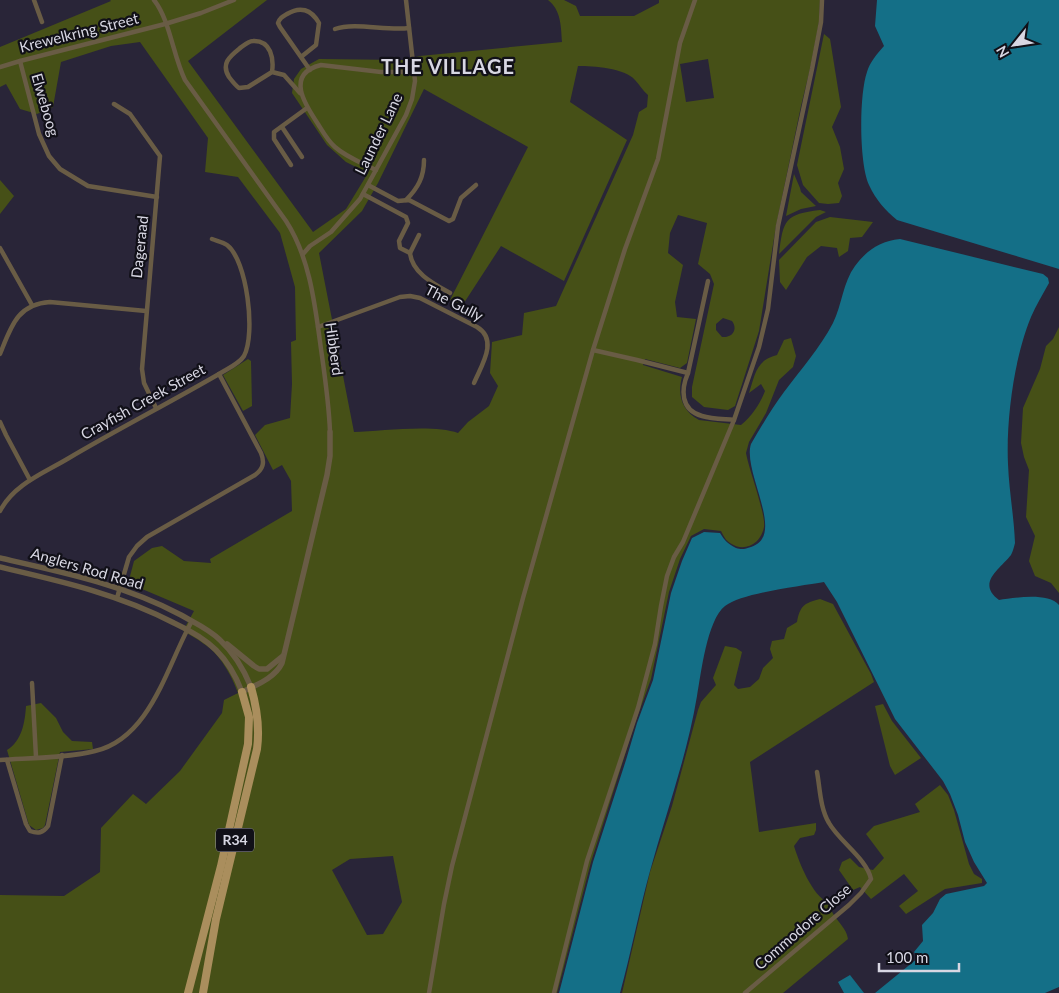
<svg xmlns="http://www.w3.org/2000/svg" width="1059" height="993" viewBox="0 0 1059 993" font-family="Lato,sans-serif">
	<rect width="100%" height="100%" fill="#292538"/>
	<g fill="#465017" fill-rule="evenodd">
		<path d="M110 0H267L188 61 313 232 346 209 368 173 346 162 327 145 292 93 294 79 301 69 319 59 402 60 420 56 562 42C561 26 561 10 548 0H564L576 6 580 16H634L659 3V0H820L819 22 810 69 801 106 776 226 759 331 735 406 728 410 704 407 692 397V387L714 284 710 274 698 264 707 223 678 215 670 233 668 253 683 265 675 302 677 317 696 319 687 363 680 368 645 359 643 365 682 377C677 395 682 411 699 420L741 425C752 416 760 404 765 391L761 384 749 393C755 375 756 360 777 355L784 340 791 338 796 356 793 367 779 380 766 413 749 442 746 453C749 470 766 514 764 527 761 544 744 553 730 543 726 541 723 535 721 531L704 529 691 536 680 559 669 592 651 679 635 723 591 862 557 993H0V895L64 896 100 872 101 828 133 794 146 804 180 771 222 713 224 700 238 693C232 676 220 654 204 644 198 639 190 635 183 631L194 611 135 586 129 580 134 561 152 548 162 546 184 561 211 563 210 559 292 511 291 481 282 465 273 470 255 435 265 425 290 418 292 384 291 342 296 340 295 287 280 233 238 177 205 172 208 138 140 42 111 46 61 62 53 107 37 114 20 109 6 84 0 87V47L111 1ZM708 59 714 98 686 102 680 64ZM578 66C593 66 625 68 635 80 640 85 643 91 648 95L647 107 639 112 633 135 556 306 524 313 522 335 492 342 490 373 498 386 489 406 468 422 458 433C434 424 381 431 354 432L319 253 362 211 378 183 424 89 528 147 450 300 462 306 501 246 564 281 627 140 570 102ZM723 318 732 321C738 329 733 338 722 337L716 330V324ZM393 856 402 902 383 934 367 935 332 870 350 859Z"/>
		<path d="M824 34 830 39 841 107 832 127 840 147 844 169 838 183 842 196 839 203 828 204 819 203 803 185 797 165Z"/>
		<path d="M794 174 800 188 801 192 816 206 801 209 786 216Z"/>
		<path d="M0 180 14 196 0 214Z"/>
		<path d="M820 210 826 212 816 217 779 254C783 220 785 214 820 210Z"/>
		<path d="M830 217 873 222 862 237 850 238 848 251 839 257 837 248 821 246 807 257 786 290 780 282 779 260 816 222Z"/>
		<path d="M1059 327V593L1051 583 1035 576 1029 561 1035 536 1026 517 1029 470 1024 457 1021 443 1023 408 1040 369 1046 346 1053 339Z"/>
		<path d="M248 359 251 361 252 406 243 411 223 375Z"/>
		<path d="M820 599 833 604 871 674 874 682 750 762 759 832 816 823V830L814 835 800 838 794 846C799 862 812 896 829 903 832 919 846 925 848 939L783 993H622L650 872 672 806 698 710 701 702 716 685 713 678 725 646 736 648 742 652 734 685 738 689 750 687 759 679 763 668 773 658 770 649 772 641 784 639 787 628 797 622C800 606 804 603 820 599Z"/>
		<path d="M41 703 56 718 63 732 72 741 92 742 93 749 60 752 45 825 43 828 36 830 29 825 7 750C22 741 25 722 26 706Z"/>
		<path d="M883 704 892 721 921 758 895 775 890 766 875 706Z"/>
		<path d="M940 785 948 795 954 810 969 864 974 874 982 879V883L945 889 906 914 899 906 918 891 904 874 871 899 860 887 853 890 839 870 842 862 850 858 859 867 873 870 884 858 866 834 874 826 920 812 915 804Z"/>
	</g>
	<g fill="#146f87">
		<path d="M877 0H1059V269L897 220C885 210 876 200 869 185 859 163 859 95 867 72 870 62 877 54 884 46L875 26Z"/>
		<path d="M900 239 1043 274 1048 278 1049 283C1043 294 1036 305 1031 317 1014 358 1006 420 1008 464 1009 490 1014 517 1015 543 1014 547 1013 551 1011 555 1000 569 976 583 999 600 1014 598 1048 592 1059 605V987L1045 993H875L918 958 914 952 923 941 922 925 933 913 940 899 946 894 984 886 987 883 974 862 965 842 958 815 950 794 943 781 895 719 837 602 824 582C801 586 742 593 725 606 707 620 701 674 697 696 687 756 666 813 650 871 639 911 631 953 620 993H559L593 862 626 760 637 723 653 680 671 593 682 561 692 538 704 532 720 533C725 541 728 544 736 548 742 550 745 549 751 547 787 536 742 472 751 444 761 427 772 408 784 392 801 369 820 348 833 323 842 305 843 282 855 266 867 250 880 241 900 239Z"/>
		<path d="M850 975 864 993H844L838 982Z"/>
	</g>
	<g fill="none" stroke-linecap="round" stroke-linejoin="round">
		<g stroke="#695c45" stroke-width="4.5">
			<path d="M34 0 42 22"/>
			<path d="M154 0C170 20 173 56 185 80L286 221C310 258 315 305 321 349 325 377 329 404 330 432"/>
			<path d="M335 29C355 22 386 31 409 28"/>
			<path d="M301 57 316 45 319 23C311 9 300 6 287 14 282 17 280 18 278 23L280 27 310 70"/>
			<path d="M20 61 39 134 49 156 60 169 88 186 157 197"/>
			<path d="M0 67 20 61 165 24 201 13 234 0"/>
			<path d="M272 72C274 59 271 40 253 41 248 41 243 46 239 49 229 57 221 64 229 77 232 81 235 85 239 88L248 87 272 72 284 75 300 93"/>
			<path d="M114 104 130 114 160 156 142 369 144 383 156 408"/>
			<path d="M282 127 302 157"/>
			<path d="M291 165 274 139V132L307 108"/>
			<path d="M376 170C362 163 346 157 335 147 328 141 323 132 318 124 306 106 284 74 321 65L381 72H414"/>
			<path d="M368 185 398 201 409 200 449 221 453 219 461 198 476 185"/>
			<path d="M363 194 406 217 408 223 399 241 400 248 410 253C412 273 434 284 450 293"/>
			<path d="M406 200C418 188 424 177 424 160"/>
			<path d="M212 239C217 241 223 242 227 245 247 260 256 334 244 356 239 364 227 369 219 374"/>
			<path d="M0 248 32 305"/>
			<path d="M410 253 419 235"/>
			<path d="M303 254 310 246 331 232 360 199 406 115 412 99 415 81 406 0"/>
			<path d="M708 281 688 373C681 389 680 410 702 416 712 419 724 419 734 420"/>
			<path d="M318 327 400 297 410 296 420 298 477 327C499 340 481 366 474 383"/>
			<path d="M593 350 637 360 688 373"/>
			<path d="M0 354C11 327 17 304 50 302L146 311"/>
			<path d="M0 422 6 435 30 480"/>
			<path d="M0 511C14 484 44 473 69 458 118 429 169 403 219 374L261 453C265 463 263 469 255 475L147 537 137 546 129 557 117 598"/>
			<path d="M32 683 36 757"/>
			<path d="M0 760C30 758 67 758 95 751 151 738 167 665 192 621"/>
			<path d="M7 760 26 824 30 831C38 834 43 833 48 826L62 755"/>
			<path d="M429 993 444 904 452 866 523 598 593 350 625 249 658 159 680 43 695 0"/>
			<path d="M554 993 587 861 638 708 655 644 661 606 667 576 674 557 683 542 734 420 759 347 768 309 778 226 812 69 821 22 822 0"/>
			<path d="M745 993 849 905 861 893 871 879C867 859 839 841 829 823 820 808 820 788 817 772"/>
		</g>
		<g stroke="#695c45" stroke-width="5.5">
			<path d="M0 558C62 572 125 585 181 615 195 623 209 629 220 640 234 653 244 670 251 687"/>
			<path d="M0 567C60 581 119 594 174 623 189 630 204 638 216 650 228 662 236 676 242 692 256 685 275 678 282 663L327 475 330 456V432"/>
			<path d="M227 644 254 666 259 669H267L283 656"/>
		</g>
		<g stroke="#aa8e5d" stroke-width="8">
			<path d="M188 993 221 866 248 744 249 717 242 692"/>
			<path d="M203 993 216 919 257 749C260 727 257 708 251 687"/>
		</g>
	</g>
	<g text-anchor="middle" stroke-width="4.5" stroke-linejoin="round" paint-order="stroke">
		<rect fill="#111018" stroke="#9c9ba6" stroke-width="1" x="216" y="828.5" width="38" height="23" rx="4"/>
		<g font-size="14" font-weight="bold" fill="#d8d7e3">
			<text x="235" y="845">R34</text>
		</g>
		<g font-size="15" fill="#d8d7e3" stroke="#111018">
			<text transform="translate(79 33) rotate(-14)" y="5">Krewelkring Street</text>
			<text transform="translate(45 105) rotate(74)" y="5">Elweboog</text>
			<text transform="translate(379 134) rotate(-64)" y="5">Launder Lane</text>
			<text transform="translate(140 247) rotate(-84)" y="5">Dageraad</text>
			<text transform="translate(454 303) rotate(27)" y="5">The Gully</text>
			<text transform="translate(334 349) rotate(82)" y="5">Hibberd</text>
			<text transform="translate(143 402) rotate(-29)" y="5">Crayfish Creek Street</text>
			<text transform="translate(87 569) rotate(16)" y="5">Anglers Rod Road</text>
			<text transform="translate(803 927) rotate(-41)" y="5">Commodore Close</text>
		</g>
		<g font-size="20" font-weight="bold" letter-spacing="1" fill="#d8d7e3" stroke="#111018">
			<text x="448" y="74">THE VILLAGE</text>
		</g>
	</g>
	<g transform="translate(1014 45) rotate(240)" stroke="#111018" stroke-width="4" paint-order="stroke">
	<path d="M0-4L9 19L0 12L-9 19Z" fill="#d8d7e3"/>
	<text y="-8" font-size="14" font-weight="bold" text-anchor="middle" fill="#d8d7e3">N</text>
	</g>
	<path d="M879 963v8h80v-8" fill="none" stroke="#d8d7e3" stroke-width="2.5"/>
	<text x="886" y="963" font-size="15" fill="#d8d7e3" stroke="#111018" stroke-width="4" paint-order="stroke">100 m</text>
</svg>
